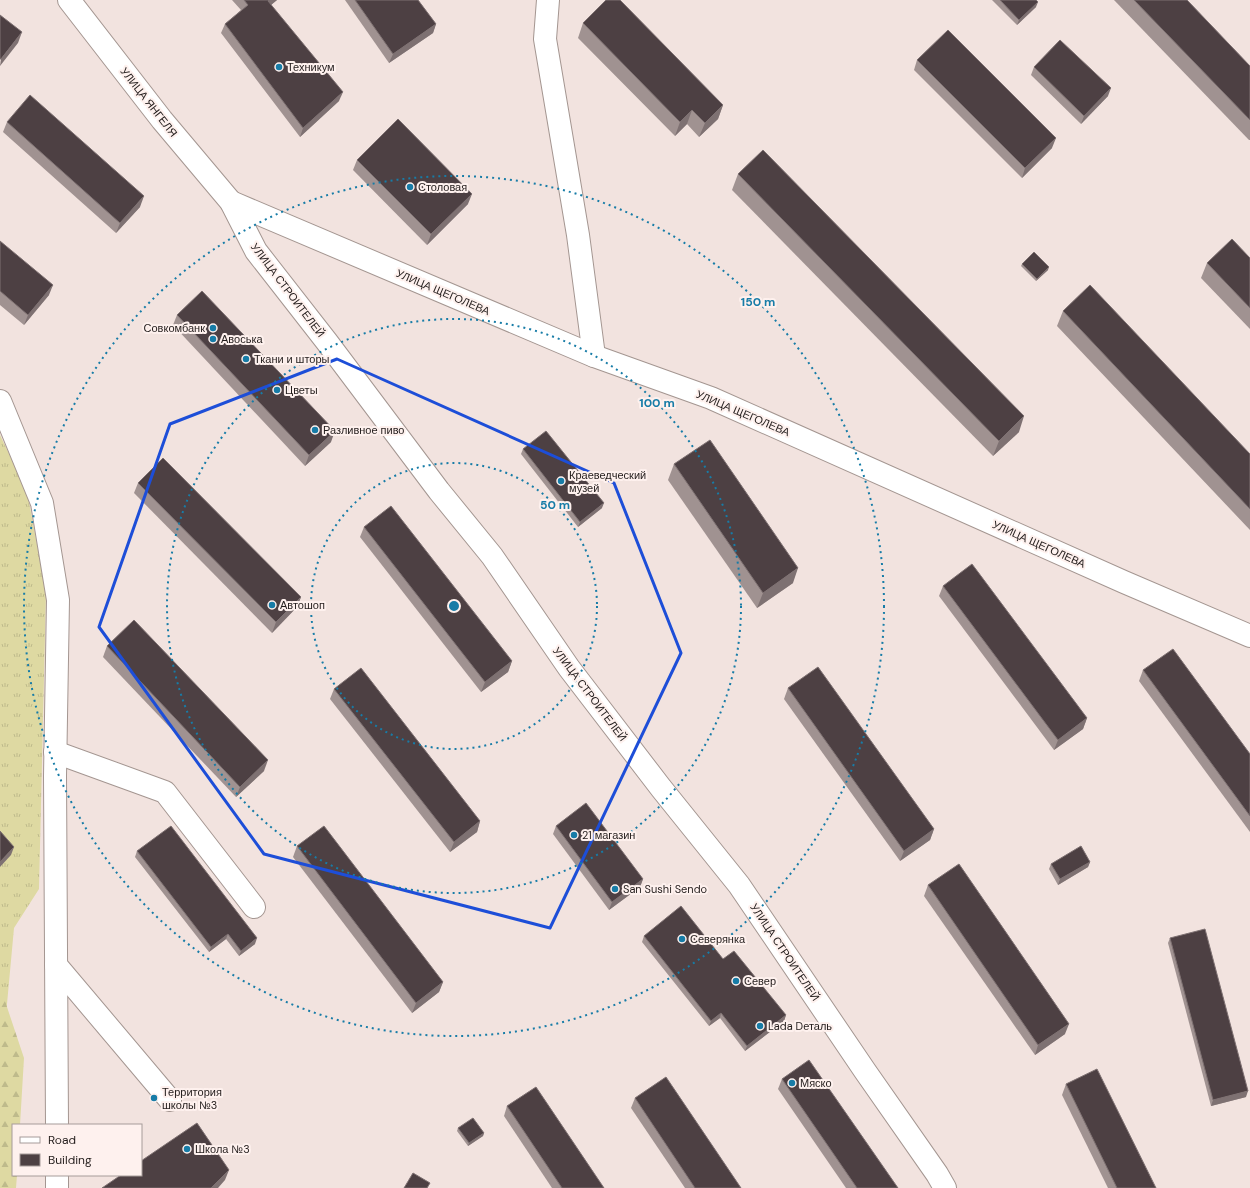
<svg xmlns="http://www.w3.org/2000/svg" width="1250" height="1188" viewBox="0 0 1250 1188" font-family="'DM Sans',sans-serif">
	<defs>
		<pattern id="grass-tufts" width="24" height="20" patternUnits="userSpaceOnUse"><rect width="24" height="20" fill="#ded9a2"/><path d="M3 7l-1-3M5 7V3M7 7l1-3M15 17l-1-3M17 17v-4M19 17l1-3" fill="none" stroke="#beba8b"/></pattern>
		<pattern id="forest-firs" width="22" height="20" patternUnits="userSpaceOnUse"><rect width="22" height="20" fill="#ded9a2"/><path d="M5 1l3.5 6h-7zM16 11l3.5 6h-7z" fill="#beba8b"/></pattern>
	</defs>
	<rect width="100%" height="100%" fill="#f2e3df"/>
	<path fill="url(#grass-tufts)" d="M0 435 27 491 46 593 39 889 14 928 0 1080Z"/>
	<path fill="url(#forest-firs)" d="M0 986 24 1058 20 1125H13V1175H17L16 1188H0Z"/>
	<g fill="none" stroke-linecap="round" stroke-linejoin="round">
		<g stroke="#a49691" stroke-width="24">
			<g id="street">
				<path d="M548 0 545 39 578 235 594 356"/>
				<path d="M0 401 42 503 58 600 55 776 57 1125"/>
				<path d="M55 752 165 792 254 907"/>
				<path d="M56 965 170 1100"/>
				<path d="M57 1175V1188"/>
			</g>
		</g>
		<g stroke="#a49691" stroke-width="24">
			<g id="secondary">
				<path d="M69 0 162 120 231 202 256 251 327 342 439 491 492 556 569 668 661 788 739 885 865 1071 937 1174 945 1188"/>
				<path d="M231 202 594 356 711 398 1124 582 1250 636"/>
			</g>
		</g>
		<use href="#street" stroke="#fff" stroke-width="22"/>
		<use href="#secondary" stroke="#fff" stroke-width="22"/>
	</g>
	<g fill="#a09291">
		<path d="M232 0H277L271 5 339 101 300 137 221 33 225 24 241 10Z"/>
		<path d="M345 0H418L436 24 433 33 389 63Z"/>
		<path d="M992 0H1036V7L1017 25Z"/>
		<path d="M1114 0H1187L1250 66V140H1249Z"/>
		<path d="M583 23 723 105 718 119 699 137 687 124 675 136 578 38Z"/>
		<path d="M917 60 1052 148 1022 178 914 70Z"/>
		<path d="M1034 67 1108 96 1081 124 1031 75Z"/>
		<path d="M7 122 140 207 116 233 3 132Z"/>
		<path d="M357 160 468 204 427 245 353 170Z"/>
		<path d="M738 174 1019 432 993 456 732 190Z"/>
		<path d="M0 241 49 295 24 325 0 305Z"/>
		<path d="M1250 258V329L1201 278 1207 263Z"/>
		<path d="M1022 264 1048 270 1036 281 1021 266Z"/>
		<path d="M1063 311 1250 454V530L1057 326Z"/>
		<path d="M177 315 331 442 305 466 173 325Z"/>
		<path d="M523 449 602 508 578 527 521 454Z"/>
		<path d="M674 464 793 583 757 608 668 480Z"/>
		<path d="M138 483 301 597 297 607 272 633 134 493Z"/>
		<path d="M364 527 512 661 508 672 481 692 360 537Z"/>
		<path d="M943 586 1087 718 1083 729 1054 750 939 596Z"/>
		<path d="M107 646 264 771 236 797 103 657Z"/>
		<path d="M1143 670 1250 754V832L1139 681Z"/>
		<path d="M788 688 934 829 930 840 900 861 784 699Z"/>
		<path d="M334 689 480 821 477 832 450 852 330 699Z"/>
		<path d="M556 826 643 879 640 887 609 910 553 834Z"/>
		<path d="M297 846 443 982 439 992 412 1013 293 857Z"/>
		<path d="M137 851 255 944 239 956 226 939 209 952 135 857Z"/>
		<path d="M1090 862 1088 867 1058 885 1049 869 1051 864Z"/>
		<path d="M928 885 1065 1034 1035 1055 924 896Z"/>
		<path d="M644 936 723 959 786 1015 784 1021 745 1051 720 1018 709 1026 642 942Z"/>
		<path d="M1170 938 1246 1097 1211 1106 1168 943Z"/>
		<path d="M782 1079 898 1188H846L778 1089Z"/>
		<path d="M1066 1084 1156 1188H1108L1062 1095Z"/>
		<path d="M635 1098 741 1188H685L631 1108Z"/>
		<path d="M507 1106 604 1188H552L504 1116Z"/>
		<path d="M458 1128 484 1133 483 1136 468 1146 457 1131Z"/>
	</g>
	<g fill="#7e7172">
		<path d="M269 0H277L265 10 268 1Z"/>
		<path d="M1038 2 1036 7 1017 25 1019 20Z"/>
		<path d="M436 24 433 33 389 63 393 54Z"/>
		<path d="M22 32 18 43 0 66 1 59Z"/>
		<path d="M1111 88 1108 96 1081 124 1084 116Z"/>
		<path d="M343 92 339 101 300 137 303 128Z"/>
		<path d="M723 105 718 119 699 137 705 123Z"/>
		<path d="M692 110 687 124 675 136 680 122Z"/>
		<path d="M1056 138 1052 148 1022 178 1025 168Z"/>
		<path d="M472 194 468 204 427 245 431 234Z"/>
		<path d="M144 196 140 207 116 233 120 223Z"/>
		<path d="M1049 267 1048 270 1036 281 1037 279Z"/>
		<path d="M53 285 49 295 24 325 28 315Z"/>
		<path d="M1024 416 1019 432 993 456 999 441Z"/>
		<path d="M335 431 331 442 305 466 309 455Z"/>
		<path d="M604 503 602 508 578 527 580 522Z"/>
		<path d="M798 568 793 583 757 608 763 593Z"/>
		<path d="M301 597 297 607 272 633 276 622Z"/>
		<path d="M512 661 508 672 481 692 485 682Z"/>
		<path d="M1087 718 1083 729 1054 750 1058 740Z"/>
		<path d="M268 760 264 771 236 797 240 787Z"/>
		<path d="M480 821 477 832 450 852 454 842Z"/>
		<path d="M934 829 930 840 900 861 904 851Z"/>
		<path d="M14 847 11 855 0 867V862Z"/>
		<path d="M1090 862 1088 867 1058 885 1060 879Z"/>
		<path d="M643 879 640 887 609 910 612 902Z"/>
		<path d="M228 934 226 939 209 952 211 947Z"/>
		<path d="M257 938 255 944 239 956 241 951Z"/>
		<path d="M443 982 439 992 412 1013 416 1003Z"/>
		<path d="M721 1013 720 1018 709 1026 711 1021Z"/>
		<path d="M786 1015 784 1021 745 1051 747 1046Z"/>
		<path d="M1069 1024 1065 1034 1035 1055 1038 1045Z"/>
		<path d="M1248 1091 1246 1097 1211 1106 1213 1100Z"/>
		<path d="M484 1133 483 1136 468 1146 469 1143Z"/>
		<path d="M229 1170 225 1180 218 1188H211Z"/>
	</g>
	<g fill="#4d4043" stroke="#7e7172">
		<path d="M244 0H269L268 1 343 92 303 128 225 24 248 5Z"/>
		<path d="M355 0H418L436 24 393 54Z"/>
		<path d="M606 0H620L723 105 705 123 692 110 680 122 583 23Z"/>
		<path d="M1000 0H1036L1038 2 1019 20Z"/>
		<path d="M1134 0H1187L1250 66V120Z"/>
		<path d="M0 15 22 32 1 59H0Z"/>
		<path d="M948 30 1056 138 1025 168 917 60Z"/>
		<path d="M1060 40 1111 88 1084 116 1034 67Z"/>
		<path d="M30 95 144 196 120 223 7 122Z"/>
		<path d="M398 119 472 194 431 234 357 160Z"/>
		<path d="M763 150 1024 416 999 441 738 174Z"/>
		<path d="M1232 239 1250 258V308L1207 263Z"/>
		<path d="M0 241 53 285 28 315 0 291Z"/>
		<path d="M1034 252 1049 267 1037 279 1022 264Z"/>
		<path d="M1090 285 1250 454V509L1063 311Z"/>
		<path d="M202 291 335 431 309 455 177 315Z"/>
		<path d="M546 431 604 503 580 522 523 449Z"/>
		<path d="M710 440 798 568 763 593 674 464Z"/>
		<path d="M163 458 301 597 276 622 138 483Z"/>
		<path d="M391 506 512 661 485 682 364 527Z"/>
		<path d="M972 564 1087 718 1058 740 943 586Z"/>
		<path d="M134 620 268 760 240 787 107 646Z"/>
		<path d="M1173 649 1250 754V816L1143 670Z"/>
		<path d="M818 667 934 829 904 851 788 688Z"/>
		<path d="M361 668 480 821 454 842 334 689Z"/>
		<path d="M586 803 643 879 612 902 556 826Z"/>
		<path d="M171 826 257 938 241 951 228 934 211 947 137 851Z"/>
		<path d="M324 826 443 982 416 1003 297 846Z"/>
		<path d="M0 831 14 847 0 862Z"/>
		<path d="M1081 846 1090 862 1060 879 1051 864Z"/>
		<path d="M959 864 1069 1024 1038 1045 928 885Z"/>
		<path d="M681 906 723 959 734 951 786 1015 747 1046 721 1013 711 1021 644 936Z"/>
		<path d="M1205 929 1248 1091 1213 1100 1170 938Z"/>
		<path d="M809 1060 898 1188H857L782 1079Z"/>
		<path d="M1097 1069 1156 1188H1117L1066 1084Z"/>
		<path d="M666 1077 741 1188H695L635 1098Z"/>
		<path d="M536 1087 604 1188H562L507 1106Z"/>
		<path d="M473 1118 484 1133 469 1143 458 1128Z"/>
		<path d="M197 1123 229 1170 211 1188H102L121 1175H141V1161Z"/>
		<path d="M413 1173 430 1183 427 1188H404Z"/>
	</g>
	<path fill="none" stroke="#1d4ed8" stroke-width="3" stroke-linejoin="round" d="M337 359 614 483 681 653 550 928 264 854 99 627 170 424Z"/>
	<g fill="none" stroke="#177ca7" stroke-width="2" stroke-dasharray="2 4">
		<circle cx="454" cy="606" r="143"/>
		<circle cx="454" cy="606" r="287"/>
		<circle cx="454" cy="606" r="430"/>
	</g>
	<g fill="#177ca7" stroke="#fef1ee" stroke-width="1.5">
		<circle cx="279" cy="67" r="4"/>
		<circle cx="410" cy="187" r="4"/>
		<circle cx="213" cy="328" r="4"/>
		<circle cx="213" cy="339" r="4"/>
		<circle cx="246" cy="359" r="4"/>
		<circle cx="277" cy="390" r="4"/>
		<circle cx="315" cy="430" r="4"/>
		<circle cx="561" cy="481" r="4"/>
		<circle cx="272" cy="605" r="4"/>
		<circle cx="574" cy="835" r="4"/>
		<circle cx="615" cy="889" r="4"/>
		<circle cx="682" cy="939" r="4"/>
		<circle cx="736" cy="981" r="4"/>
		<circle cx="760" cy="1026" r="4"/>
		<circle cx="792" cy="1083" r="4"/>
		<circle cx="154" cy="1098" r="4"/>
		<circle cx="187" cy="1149" r="4"/>
	</g>
	<g text-anchor="middle" stroke-width="4" stroke-linejoin="round" paint-order="stroke">
		<g font-size="11" fill="#231d1c" stroke="#fef1ee" text-anchor="start">
			<text x="287" y="71">Техникум</text>
			<text x="418" y="191">Столовая</text>
			<text x="205" y="332" text-anchor="end">Совкомбанк</text>
			<text x="221" y="343">Авоська</text>
			<text x="254" y="363">Ткани и шторы</text>
			<text x="285" y="394">Цветы</text>
			<text x="323" y="434">Разливное пиво</text>
			<text x="569" y="479">Краеведческий<tspan x="569" dy="13">музей</tspan></text>
			<text x="280" y="609">Автошоп</text>
			<text x="582" y="839">21 магазин</text>
			<text x="623" y="893">San Sushi Sendo</text>
			<text x="690" y="943">Северянка</text>
			<text x="744" y="985">Север</text>
			<text x="768" y="1030">Lada Dеталь</text>
			<text x="800" y="1087">Мяско</text>
			<text x="162" y="1096">Территория<tspan x="162" dy="13">школы №3</tspan></text>
			<text x="195" y="1153">Школа №3</text>
		</g>
		<g font-size="11" fill="#231d1c" stroke="#fef1ee">
			<text transform="translate(149 102) rotate(52)" y="4">УЛИЦА ЯНГЕЛЯ</text>
			<text transform="translate(288 290) rotate(53)" y="4">УЛИЦА СТРОИТЕЛЕЙ</text>
			<text transform="translate(443 292) rotate(23)" y="4">УЛИЦА ЩЕГОЛЕВА</text>
			<text transform="translate(743 413) rotate(23)" y="4">УЛИЦА ЩЕГОЛЕВА</text>
			<text transform="translate(1039 544) rotate(24)" y="4">УЛИЦА ЩЕГОЛЕВА</text>
			<text transform="translate(590 694) rotate(53)" y="4">УЛИЦА СТРОИТЕЛЕЙ</text>
			<text transform="translate(785 952) rotate(56)" y="4">УЛИЦА СТРОИТЕЛЕЙ</text>
		</g>
	</g>
	<circle cx="454" cy="606" r="6" fill="#177ca7" stroke="#fef1ee" stroke-width="2"/>
	<g font-size="12" text-anchor="middle" font-weight="bold" fill="#177ca7" stroke="#fef1ee" stroke-width="4" stroke-linejoin="round" paint-order="stroke">
		<text x="758" y="306">150 m</text>
		<text x="657" y="407">100 m</text>
		<text x="555" y="509">50 m</text>
	</g>
	<rect x="12" y="1124" width="130" height="52" fill="#fef1ee" stroke="#a69c9a"/>
	<rect x="20" y="1137" width="20" height="6" fill="#ffffff" stroke="#a69c9a"/>
	<text x="48" y="1144" font-size="12" fill="#231d1c">Road</text>
	<rect x="20" y="1154" width="20" height="12" fill="#4d4043" stroke="#a69c9a"/>
	<text x="48" y="1164" font-size="12" fill="#231d1c">Building</text>
</svg>
